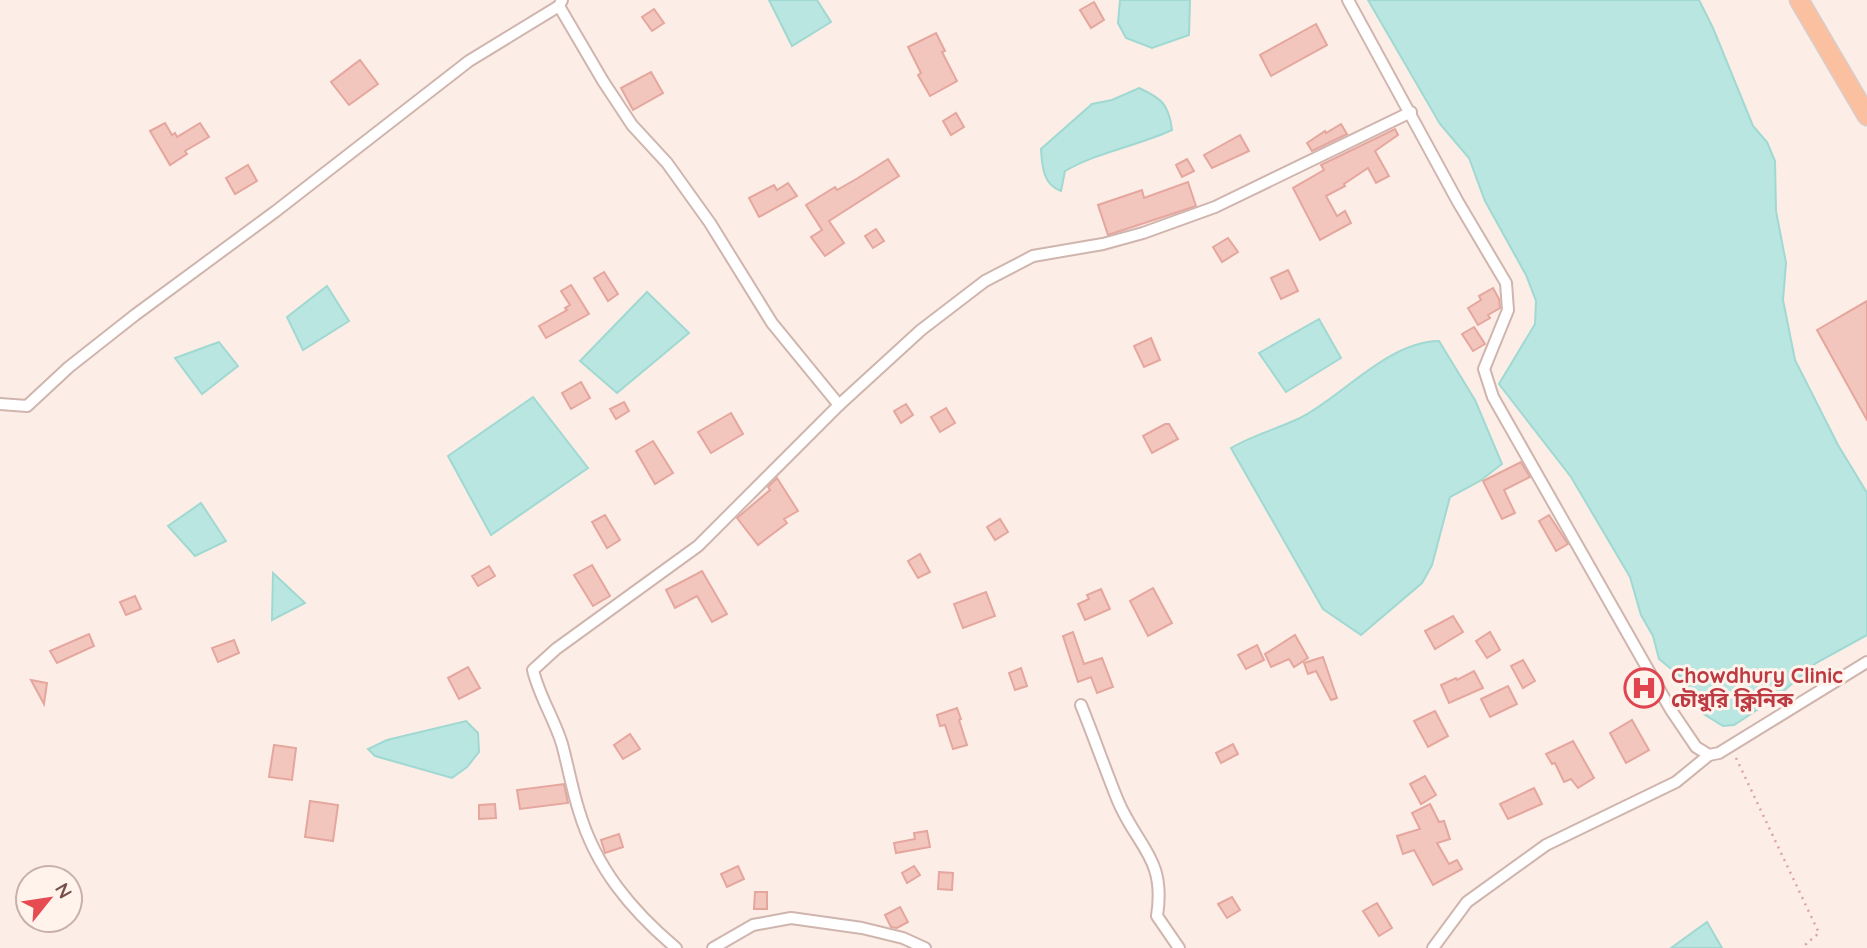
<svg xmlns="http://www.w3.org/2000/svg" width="1867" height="948" viewBox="0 0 1867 948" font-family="Quicksand,'Noto Sans Bengali',sans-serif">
	<rect width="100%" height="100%" fill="#fceee6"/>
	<g fill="#bae6e1" stroke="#a0d8d2" stroke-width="2">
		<path d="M769 0H817L831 22 792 46Z"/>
		<path d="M1120 0H1190L1189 35 1152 48 1126 38 1118 23Z"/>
		<path d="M1368 0H1699L1713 28 1753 126 1767 142 1775 161 1776 211 1786 263 1783 300 1795 360 1838 445 1867 493V635L1816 663 1779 695 1745 718 1734 725 1723 726 1702 713 1685 689 1680 676 1659 659 1653 636 1641 615 1630 577 1571 477 1499 384 1535 324 1536 301 1526 275 1485 201 1469 158 1440 124Z"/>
		<path d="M1139 88C1161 98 1169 104 1172 130 1137 146 1098 152 1065 171L1061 191C1043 185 1042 166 1041 149L1092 104 1112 100Z"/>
		<path d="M327 286 349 321 303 350 287 317Z"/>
		<path d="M647 292 689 333 617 393 580 361Z"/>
		<path d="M1319 319 1341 358 1286 392 1259 353Z"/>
		<path d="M1439 341 1475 400 1502 464 1480 481 1450 497 1432 565 1422 583 1361 635 1323 609 1231 448C1253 435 1277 429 1300 418 1343 396 1387 342 1439 341Z"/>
		<path d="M219 342 238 366 202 394 175 358Z"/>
		<path d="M533 397 588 468 491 535 448 456Z"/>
		<path d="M201 503 226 541 195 556 168 526Z"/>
		<path d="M273 573 305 603 272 620Z"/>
		<path d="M466 721 478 733 479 752 467 767 452 778 375 756 368 749 387 740Z"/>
		<path d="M1707 922 1722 948H1671Z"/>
	</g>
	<g fill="#f2c5bd" stroke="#e5a69e" stroke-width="2">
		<path d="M1094 2 1104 20 1091 28 1080 10Z"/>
		<path d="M654 9 664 23 652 31 642 17Z"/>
		<path d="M1316 24 1327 45 1271 76 1260 55Z"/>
		<path d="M936 33 945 51 942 52 957 81 930 96 918 75 921 73 908 47Z"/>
		<path d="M360 60 378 84 349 105 331 82Z"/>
		<path d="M651 72 663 93 633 110 621 88Z"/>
		<path d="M956 113 964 127 951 135 943 121Z"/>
		<path d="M165 123 172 135 175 133 177 137 200 123 209 137 185 151 187 154 170 165 150 131Z"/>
		<path d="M1341 124 1347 134 1312 151 1307 143 1325 131 1326 133Z"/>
		<path d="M1395 129 1398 135 1375 151 1389 176 1376 183 1368 168 1344 184 1345 186 1326 196 1337 216 1345 211 1351 223 1320 240 1293 188 1324 170 1321 165Z"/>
		<path d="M1240 135 1249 151 1212 168 1204 155Z"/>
		<path d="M888 159 899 176 829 221 844 243 825 256 811 237 822 230 806 205 835 187 837 190 858 178Z"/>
		<path d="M1187 159 1194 171 1182 177 1176 165Z"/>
		<path d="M248 165 257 181 235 194 226 178Z"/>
		<path d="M1188 182 1196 206 1108 235 1098 205 1142 190 1144 198Z"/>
		<path d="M788 183 797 196 759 217 749 198 774 185 777 190Z"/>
		<path d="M876 229 884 241 873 248 865 236Z"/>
		<path d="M1228 238 1238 252 1222 262 1213 247Z"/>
		<path d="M1288 270 1298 291 1281 299 1271 278Z"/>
		<path d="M604 272 618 294 608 301 594 278Z"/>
		<path d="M571 285 589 314 546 338 539 326 567 310 565 308 570 305 561 291Z"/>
		<path d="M1493 288 1499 299 1500 308 1488 315 1490 318 1478 325 1468 308 1481 300 1479 296Z"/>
		<path d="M1867 301V420L1817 330Z"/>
		<path d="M1474 327 1485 344 1473 351 1462 334Z"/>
		<path d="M1151 338 1160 360 1144 367 1134 346Z"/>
		<path d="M581 382 590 398 571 409 562 393Z"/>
		<path d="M624 402 629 411 616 419 610 409Z"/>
		<path d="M906 404 913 415 901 423 894 411Z"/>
		<path d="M946 408 955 423 940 432 931 417Z"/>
		<path d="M731 413 743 434 711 453 698 432Z"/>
		<path d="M1165 424H1169L1178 439 1152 453 1143 436Z"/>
		<path d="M653 441 673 473 655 484 636 451Z"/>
		<path d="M1521 462 1530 477 1504 490 1515 513 1502 519 1483 481Z"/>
		<path d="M777 478 798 511 784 519 787 523 758 545 737 518 770 490 768 487Z"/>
		<path d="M605 515 620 540 607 548 592 522Z"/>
		<path d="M1549 515 1568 544 1556 551 1539 521Z"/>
		<path d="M1000 519 1008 532 995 540 987 527Z"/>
		<path d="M920 554 930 572 918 578 908 561Z"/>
		<path d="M592 565 610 596 593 606 574 575Z"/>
		<path d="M489 566 495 576 478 586 472 576Z"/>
		<path d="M702 571 727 614 712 622 697 596 675 608 666 590Z"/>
		<path d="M1153 588 1172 623 1148 636 1130 601Z"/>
		<path d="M1101 589 1110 609 1085 620 1078 604 1089 599 1087 595Z"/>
		<path d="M986 592 995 616 963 628 954 604Z"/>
		<path d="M135 596 141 609 126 615 120 602Z"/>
		<path d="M1453 616 1463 632 1435 649 1425 631Z"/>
		<path d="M1073 632 1084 664 1102 658 1113 687 1097 693 1091 677 1078 682 1063 636Z"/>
		<path d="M1490 632 1500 650 1487 658 1476 641Z"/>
		<path d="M89 634 94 646 57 663 50 651Z"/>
		<path d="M1295 635 1308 658 1294 667 1289 659 1271 667 1265 654Z"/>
		<path d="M234 640 239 653 218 662 212 648Z"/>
		<path d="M1257 645 1264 660 1246 669 1238 655Z"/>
		<path d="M1323 657 1337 698 1331 700 1316 671 1308 674 1304 663Z"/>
		<path d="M1523 660 1535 681 1523 688 1511 666Z"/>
		<path d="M468 667 480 688 459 699 448 678Z"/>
		<path d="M1021 668 1027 686 1015 690 1009 673Z"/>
		<path d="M1474 671 1483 688 1449 703 1441 685 1456 678 1457 680Z"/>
		<path d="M31 680 47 683 44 704Z"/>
		<path d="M1508 686 1517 704 1490 717 1481 699Z"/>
		<path d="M957 708 961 719 959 720 967 745 953 749 945 725 940 726 937 715Z"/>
		<path d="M1435 711 1448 736 1428 747 1414 721Z"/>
		<path d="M1632 720 1649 750 1626 763 1610 733Z"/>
		<path d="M630 734 640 749 623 759 614 745Z"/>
		<path d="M1573 741 1594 778 1578 788 1571 779 1564 782 1555 763 1552 764 1546 754Z"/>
		<path d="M1233 744 1238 754 1221 763 1216 753Z"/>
		<path d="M274 745 296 748 292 780 269 777Z"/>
		<path d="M1425 776 1436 795 1421 804 1410 784Z"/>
		<path d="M564 784 568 803 520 809 517 790Z"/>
		<path d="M1534 788 1542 804 1508 819 1500 804Z"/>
		<path d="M310 801 338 805 333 841 305 837Z"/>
		<path d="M495 804 496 818 479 819V805Z"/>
		<path d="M1430 804 1439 822 1444 821 1450 839 1437 843 1449 864 1457 860 1462 869 1433 885 1414 850 1403 854 1397 836 1420 829 1412 813Z"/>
		<path d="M927 831 930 847 896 853 894 843 915 839 914 833Z"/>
		<path d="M619 834 623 847 605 853 601 840Z"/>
		<path d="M738 866 744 879 727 887 721 874Z"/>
		<path d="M914 866 920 875 907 883 902 873Z"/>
		<path d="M939 872 953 873 952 890 938 889Z"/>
		<path d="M755 892H767V909H754Z"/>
		<path d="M1232 897 1240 910 1227 918 1218 904Z"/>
		<path d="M1377 903 1392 928 1379 936 1363 911Z"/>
		<path d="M900 907 908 922 897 928 891 927 885 915Z"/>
	</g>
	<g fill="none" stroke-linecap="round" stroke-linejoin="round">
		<g stroke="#d0b5ae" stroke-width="14">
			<g id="street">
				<path d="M1348 0 1458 202 1506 283 1508 310 1484 369 1493 397 1671 710 1696 747 1709 755 1719 753 1867 662"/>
				<path d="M559 6 603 81 632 125 667 163 710 223 772 323 839 405"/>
				<path d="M0 404 27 406 69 367 135 315 276 211 469 61 559 6 562 0"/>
				<path d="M1081 705C1094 737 1105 769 1118 801 1138 848 1166 858 1157 916L1179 948"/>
				<path d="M676 948C631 910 596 868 579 811 572 789 568 766 562 744 554 718 539 696 533 670L556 649 698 546 839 405 921 330 985 281 1033 256 1103 244 1143 233 1215 207 1411 112"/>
				<path d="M713 948 753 925 791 918 862 928 903 938 925 948"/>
				<path d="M1433 948 1467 902 1546 845 1676 782 1709 755"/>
			</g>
		</g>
		<g stroke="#d9cdcc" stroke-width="21">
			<path id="primary" d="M1799 0 1867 116"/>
		</g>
		<path stroke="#d7a7a0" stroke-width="2.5" stroke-dasharray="2 5" stroke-linecap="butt" d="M1736 758 1819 933 1806 944 1808 948"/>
		<use href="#street" stroke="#fff" stroke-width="10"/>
		<use href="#primary" stroke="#fbc09f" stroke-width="18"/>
	</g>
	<defs>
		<g id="hospital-ring" transform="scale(2.0125)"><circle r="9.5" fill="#fff3ec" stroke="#e0444e" stroke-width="1.5"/><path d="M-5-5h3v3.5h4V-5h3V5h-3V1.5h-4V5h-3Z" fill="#e0444e"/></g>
	</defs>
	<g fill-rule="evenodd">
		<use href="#hospital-ring" x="1644" y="688"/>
	</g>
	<g text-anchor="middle" stroke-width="6" stroke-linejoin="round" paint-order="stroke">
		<g font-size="21" font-weight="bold" fill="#be3a42" stroke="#fff3ec" text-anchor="start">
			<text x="1671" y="683">Chowdhury Clinic<tspan x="1671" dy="24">চৌধুরি ক্লিনিক</tspan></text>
		</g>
	</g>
	<g transform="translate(49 899) rotate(60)"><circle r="33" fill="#fff3ec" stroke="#c8b1ab" stroke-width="2"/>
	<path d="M0-5L12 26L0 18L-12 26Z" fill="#e64b52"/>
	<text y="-10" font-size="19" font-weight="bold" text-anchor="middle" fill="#764e4a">N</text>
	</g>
</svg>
